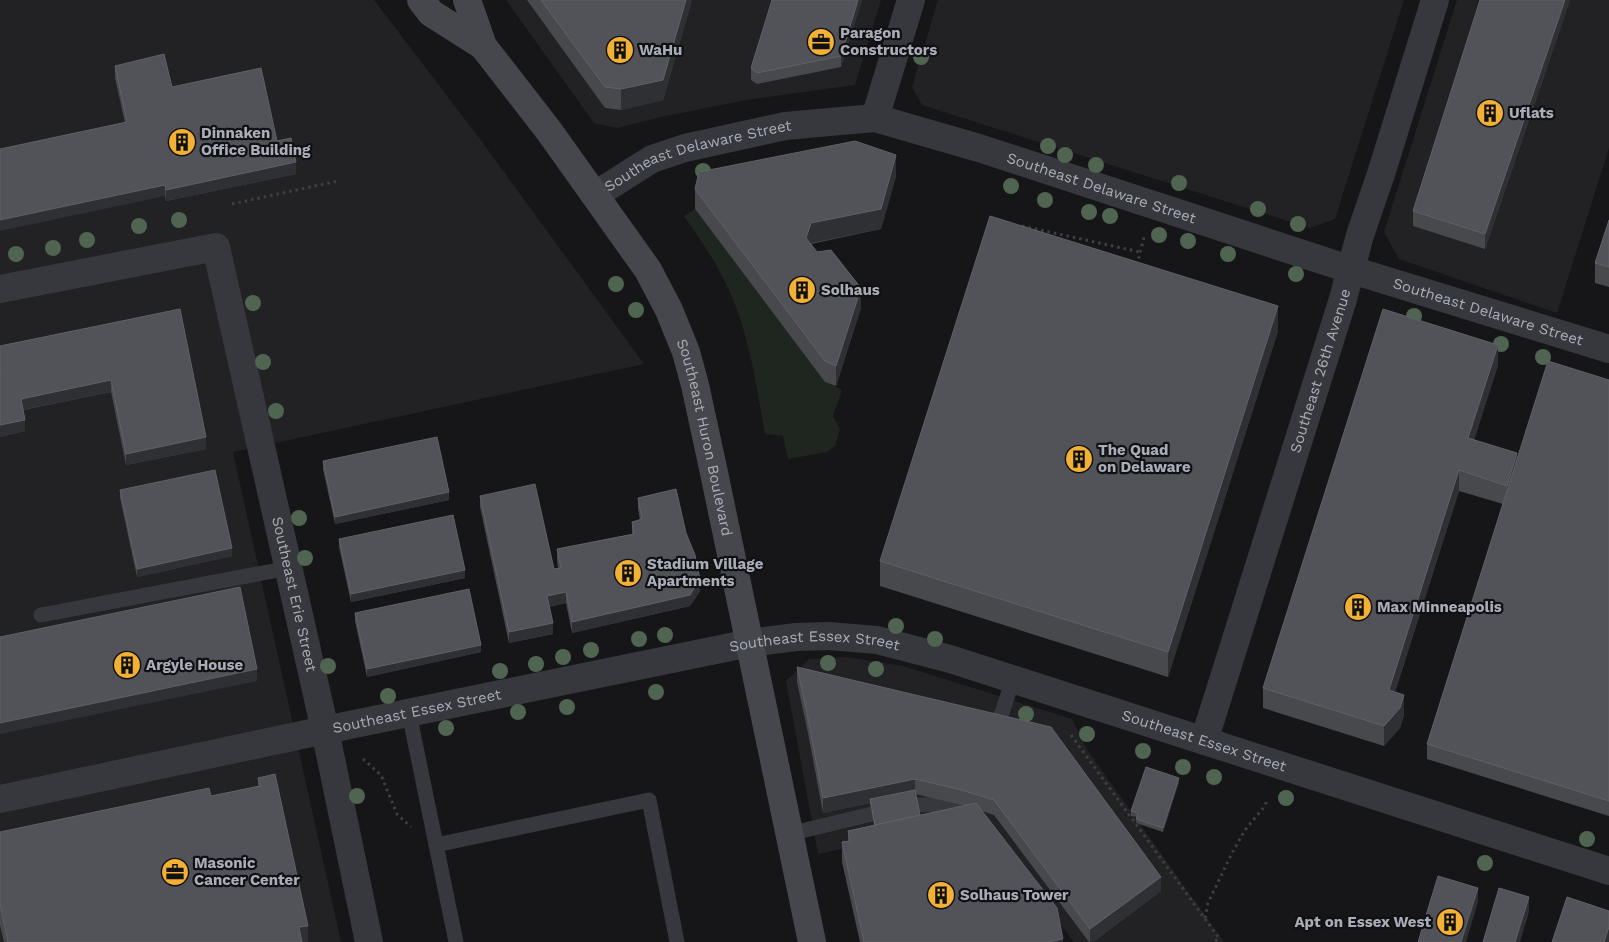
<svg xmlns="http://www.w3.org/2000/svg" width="1609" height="942" viewBox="0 0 1609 942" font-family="'Work Sans',sans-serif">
	<rect width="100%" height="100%" fill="#161618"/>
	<g fill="#222225">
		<path d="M0 0H374L480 139 644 364 233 452 341 942H0Z"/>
		<path d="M506 0H881L855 85 746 100 661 117 617 128 594 123Z"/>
		<path d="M938 0H1404L1335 219 1310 228 922 105 912 87Z"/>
		<path d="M1457 0H1609V148L1557 313 1399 259 1384 232Z"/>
		<path d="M846 657 903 666 1072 719 1088 751 1224 942H1074L978 819 818 854 786 681 809 659Z"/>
	</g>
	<path fill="#1e261f" d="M695 209 825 381 842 390 833 416 840 429 835 446 827 452 788 459 783 436 765 434C757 390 751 345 734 302 722 271 703 243 684 216Z"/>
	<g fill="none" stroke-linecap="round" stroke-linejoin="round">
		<g stroke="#3d3f44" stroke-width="3" stroke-dasharray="2.5 4" stroke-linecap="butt">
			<path d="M232 204 338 181"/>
			<path d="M1022 226 1140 252"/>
			<path d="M1137 265 1144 237"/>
			<path d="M1071 735 1219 938 1214 942"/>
			<path d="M363 759 381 775 397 814 411 827"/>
			<path d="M1205 918 1208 903 1232 853 1245 830 1264 807 1268 799"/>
		</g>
		<g stroke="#37383d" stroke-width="15">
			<path d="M41 615 289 568"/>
			<path d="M409 713 456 942"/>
			<path d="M992 729 1002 713 1013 679"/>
			<path d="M917 805 958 804"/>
			<path d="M789 834 872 814"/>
			<path d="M436 845 649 800 677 942"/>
		</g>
		<g stroke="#37383d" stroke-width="28">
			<path d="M875 118 911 0"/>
			<path id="s1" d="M595 195 652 159 685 148 785 126 875 118 979 148 1352 270 1609 349"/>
			<path id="s2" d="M0 289 216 247 325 730 369 942"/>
			<path id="s3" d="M1204 741 1343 299 1360 235 1381 174 1435 0"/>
			<path id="s4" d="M0 799 325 730 750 643 796 637 829 636 877 640 950 659 1609 871"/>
		</g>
		<g stroke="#45474d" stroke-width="28">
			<path d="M421 0 431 13 483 46"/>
			<path id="s5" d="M467 0 483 46 549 131 648 270 669 310 686 352 695 385 713 468 812 942"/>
		</g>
	</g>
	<g fill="#506452">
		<circle cx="921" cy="57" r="8"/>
		<circle cx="1048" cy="146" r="8"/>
		<circle cx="1065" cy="155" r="8"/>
		<circle cx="1096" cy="165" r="8"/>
		<circle cx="703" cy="171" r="8"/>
		<circle cx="1179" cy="183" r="8"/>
		<circle cx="1011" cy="186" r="8"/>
		<circle cx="1045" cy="200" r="8"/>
		<circle cx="1258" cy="209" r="8"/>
		<circle cx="1089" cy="212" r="8"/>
		<circle cx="1110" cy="216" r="8"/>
		<circle cx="179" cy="220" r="8"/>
		<circle cx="1298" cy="224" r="8"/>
		<circle cx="139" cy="226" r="8"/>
		<circle cx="1159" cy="235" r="8"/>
		<circle cx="87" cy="240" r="8"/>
		<circle cx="1188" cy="241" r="8"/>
		<circle cx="53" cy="248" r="8"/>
		<circle cx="16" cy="254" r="8"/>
		<circle cx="1228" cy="254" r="8"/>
		<circle cx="1296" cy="274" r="8"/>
		<circle cx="616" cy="284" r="8"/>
		<circle cx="253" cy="303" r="8"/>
		<circle cx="636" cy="310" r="8"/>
		<circle cx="1414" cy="316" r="8"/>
		<circle cx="1501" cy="344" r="8"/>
		<circle cx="1543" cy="357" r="8"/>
		<circle cx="263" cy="362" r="8"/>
		<circle cx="276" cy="411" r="8"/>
		<circle cx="299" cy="518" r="8"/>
		<circle cx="305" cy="558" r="8"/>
		<circle cx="896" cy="626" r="8"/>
		<circle cx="665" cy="635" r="8"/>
		<circle cx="639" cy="639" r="8"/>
		<circle cx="935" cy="639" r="8"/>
		<circle cx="591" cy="650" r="8"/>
		<circle cx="563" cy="657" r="8"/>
		<circle cx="828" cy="663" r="8"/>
		<circle cx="536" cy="664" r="8"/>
		<circle cx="328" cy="666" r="8"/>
		<circle cx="876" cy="669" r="8"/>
		<circle cx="500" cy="671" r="8"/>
		<circle cx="656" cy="692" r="8"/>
		<circle cx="388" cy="696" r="8"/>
		<circle cx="567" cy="707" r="8"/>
		<circle cx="518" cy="712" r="8"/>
		<circle cx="1026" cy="714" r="8"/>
		<circle cx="446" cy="728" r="8"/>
		<circle cx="1087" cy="734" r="8"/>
		<circle cx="1143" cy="751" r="8"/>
		<circle cx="1183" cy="767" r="8"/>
		<circle cx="1214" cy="777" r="8"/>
		<circle cx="357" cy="796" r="8"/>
		<circle cx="1286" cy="798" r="8"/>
		<circle cx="1587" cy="839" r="8"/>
		<circle cx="1485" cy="863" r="8"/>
	</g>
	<g fill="#47494d" fill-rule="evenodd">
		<path d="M527 0H692L663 100 621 110 605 108Z"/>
		<path d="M862 0 841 67 757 84 751 80V68Z"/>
		<path d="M1570 0 1485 249 1413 226V211Z"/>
		<path d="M115 66 172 87 277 141 296 174 166 201 165 196 125 123 115 78Z"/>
		<path d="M896 176 881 229 811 244 861 308 836 386 825 382 695 209V189Z"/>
		<path d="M1609 220V287L1595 283V263Z"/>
		<path d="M180 309 206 449 126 465 111 392 23 410 25 431 0 437V346Z"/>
		<path d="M1278 331 1168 677 880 586V561Z"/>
		<path d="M1498 365 1474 440 1517 458 1609 380V816L1427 759V744L1503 504 1459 491 1395 692 1404 715 1400 728 1384 746 1263 708V688Z"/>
		<path d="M323 461 449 500 335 524 323 469Z"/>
		<path d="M120 490 232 556 137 577 120 498Z"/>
		<path d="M480 496 554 569 558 568 557 560V549L632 534V522L640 520 638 509V498L686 533 700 591 690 606 572 633 566 603 549 607 553 634 509 643 480 507Z"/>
		<path d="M339 539 465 578 351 602 339 547Z"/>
		<path d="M355 613 481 652 367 677 355 621Z"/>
		<path d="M797 667 1161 891 1093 942H1089L994 815 982 811 1063 942H860L842 862V842L848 841V831L874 825 870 803 823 813 808 733 797 682ZM915 794 958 804 964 806 920 815Z"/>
		<path d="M258 778 308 942H4L0 925V832L211 796 258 786Z"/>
		<path d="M1179 782 1163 832 1136 823 1137 817 1131 816V811Z"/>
	</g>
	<g fill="#2f3033">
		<path d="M686 0H692L663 100 621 110V89Z"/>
		<path d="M858 0H862L841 67V56Z"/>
		<path d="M1565 0H1570L1485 249V234Z"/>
		<path d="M896 155V176L881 229 811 243 806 258V238L811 223Z"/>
		<path d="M296 162V174L166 201V190Z"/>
		<path d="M165 185V196L0 231V220Z"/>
		<path d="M861 288V308L836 386V366Z"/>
		<path d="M1278 306V331L1168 677V652Z"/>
		<path d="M1498 345V365L1468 459V438Z"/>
		<path d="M111 380V392L21 410V399Z"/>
		<path d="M25 420V431L0 437V425Z"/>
		<path d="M206 437V449L126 465V454Z"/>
		<path d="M1517 453V474L1507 506V486Z"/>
		<path d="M1459 470V491L1389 710V690Z"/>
		<path d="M449 492V500L335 524V517Z"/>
		<path d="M232 548V556L137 577V569Z"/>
		<path d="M465 570V578L351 602V594Z"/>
		<path d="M700 579V591L690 606 572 633V622Z"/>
		<path d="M566 592V603L547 607V596Z"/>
		<path d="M553 623V634L509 643V632Z"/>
		<path d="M481 645V652L367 677V669Z"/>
		<path d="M257 669V681L0 734V723Z"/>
		<path d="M1404 695V715L1400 728 1384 746V726Z"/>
		<path d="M1179 778V782L1163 832V828Z"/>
		<path d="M915 779V794L870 799V803L823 813V798Z"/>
		<path d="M1161 877V891L1093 942H1090V929Z"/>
		<path d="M1478 888V902L1466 942H1461Z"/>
		<path d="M1529 897V912L1520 942H1515Z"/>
		<path d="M308 926V942H299V927Z"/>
		<path d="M1609 927V942H1604Z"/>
		<path d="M1063 939V942H1048Z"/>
	</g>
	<g fill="#525359" stroke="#5f6168">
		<path d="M541 0H686L663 80 621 89 605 87Z"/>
		<path d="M772 0H858L841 56 757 73 751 68Z"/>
		<path d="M1480 0H1565L1485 234 1413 211Z"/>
		<path d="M164 54 172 87 261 68 277 141 291 138 296 162 166 190 165 185 0 220V149L127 122 115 66Z"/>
		<path d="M855 141 896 155 881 209 811 223 806 238 817 252 831 250 861 288 836 366 825 361 695 189 699 172Z"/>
		<path d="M990 216 1278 306 1168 652 880 561Z"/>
		<path d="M1609 220V267L1595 263Z"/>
		<path d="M180 309 206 437 126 454 111 380 21 399 25 420 0 425V375H1L0 370V346Z"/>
		<path d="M1383 309 1498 345 1468 438 1517 453 1507 486 1459 470 1389 690 1404 695 1400 708 1384 726 1263 688Z"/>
		<path d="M1548 361 1609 380V801L1427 744Z"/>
		<path d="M437 437 449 492 335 517 323 461Z"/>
		<path d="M215 470 232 548 137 569 120 490Z"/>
		<path d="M535 484 554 569 561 568 557 549 634 534 632 522 642 519 638 498 676 489 686 533 695 555 700 579 690 595 572 622 566 592 547 596 553 623 509 632 480 496Z"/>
		<path d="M453 515 465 570 351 594 339 539Z"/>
		<path d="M240 587 257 669 0 723V637Z"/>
		<path d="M469 589 481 645 367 669 355 613Z"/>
		<path d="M797 667 1051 727 1161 877 1090 929 994 800 958 789 915 779 823 798 808 718Z"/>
		<path d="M1146 767 1179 778 1163 828 1136 819 1138 813 1131 811Z"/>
		<path d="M275 774 308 926 299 927 302 942H8L0 904V832L209 788 211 796 260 786 258 778Z"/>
		<path d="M915 790 920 815 875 825 870 799Z"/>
		<path d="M976 803 1057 908 1063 939 1048 942H864L842 842 850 841 848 831Z"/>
		<path d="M1438 876 1478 888 1461 942H1418Z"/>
		<path d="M1499 888 1529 897 1515 942H1483Z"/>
		<path d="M1567 897 1609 911V927L1604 942H1552Z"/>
	</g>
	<defs>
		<g id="office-disc" transform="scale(1.4375)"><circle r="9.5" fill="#f2b134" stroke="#111113"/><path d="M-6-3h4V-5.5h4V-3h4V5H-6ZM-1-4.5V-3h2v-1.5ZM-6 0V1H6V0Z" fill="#111"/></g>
		<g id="building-disc" transform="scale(1.4375)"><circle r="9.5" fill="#f2b134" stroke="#111113"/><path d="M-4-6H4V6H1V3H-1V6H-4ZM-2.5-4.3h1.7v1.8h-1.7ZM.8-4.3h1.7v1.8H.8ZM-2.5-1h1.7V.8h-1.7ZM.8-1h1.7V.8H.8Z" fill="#111"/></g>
	</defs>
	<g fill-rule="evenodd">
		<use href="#office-disc" x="821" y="42"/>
		<use href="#building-disc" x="620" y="50"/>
		<use href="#building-disc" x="1490" y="113"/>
		<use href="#building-disc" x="182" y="142"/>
		<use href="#building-disc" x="802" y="290"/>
		<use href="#building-disc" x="1079" y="459"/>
		<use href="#building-disc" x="628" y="573"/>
		<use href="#building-disc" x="1358" y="607"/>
		<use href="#building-disc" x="127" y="665"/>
		<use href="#office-disc" x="175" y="872"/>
		<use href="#building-disc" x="941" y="895"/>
		<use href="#building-disc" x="1450" y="922"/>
	</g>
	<g text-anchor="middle" stroke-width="4.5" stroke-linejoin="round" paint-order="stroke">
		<g font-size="15" font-weight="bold" fill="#a8adb8" stroke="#111113" text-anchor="start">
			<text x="840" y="38">Paragon<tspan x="840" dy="17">Constructors</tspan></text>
			<text x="639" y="55">WaHu</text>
			<text x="1509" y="118">Uflats</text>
			<text x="201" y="138">Dinnaken<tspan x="201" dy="17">Office Building</tspan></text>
			<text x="821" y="295">Solhaus</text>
			<text x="1098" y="455">The Quad<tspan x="1098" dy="17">on Delaware</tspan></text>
			<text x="647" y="569">Stadium Village<tspan x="647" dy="17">Apartments</tspan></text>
			<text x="1377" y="612">Max Minneapolis</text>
			<text x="146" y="670">Argyle House</text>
			<text x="194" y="868">Masonic<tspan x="194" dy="17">Cancer Center</tspan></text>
			<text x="960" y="900">Solhaus Tower</text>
			<text x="1431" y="927" text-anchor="end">Apt on Essex West</text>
		</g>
		<g font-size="15" fill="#a8adb8" stroke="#111113">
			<text dy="5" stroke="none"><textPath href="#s1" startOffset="112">Southeast Delaware Street</textPath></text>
			<text dy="5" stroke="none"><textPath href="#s1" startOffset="532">Southeast Delaware Street</textPath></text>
			<text dy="5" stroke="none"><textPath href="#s1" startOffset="938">Southeast Delaware Street</textPath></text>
			<text dy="5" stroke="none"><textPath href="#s3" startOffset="388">Southeast 26th Avenue</textPath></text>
			<text dy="5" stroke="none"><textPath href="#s5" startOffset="505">Southeast Huron Boulevard</textPath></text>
			<text dy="5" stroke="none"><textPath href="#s2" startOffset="576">Southeast Erie Street</textPath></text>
			<text dy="5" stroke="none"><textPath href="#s4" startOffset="831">Southeast Essex Street</textPath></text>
			<text dy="5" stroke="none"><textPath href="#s4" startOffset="426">Southeast Essex Street</textPath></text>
			<text dy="5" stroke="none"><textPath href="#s4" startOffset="1236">Southeast Essex Street</textPath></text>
		</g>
	</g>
</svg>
